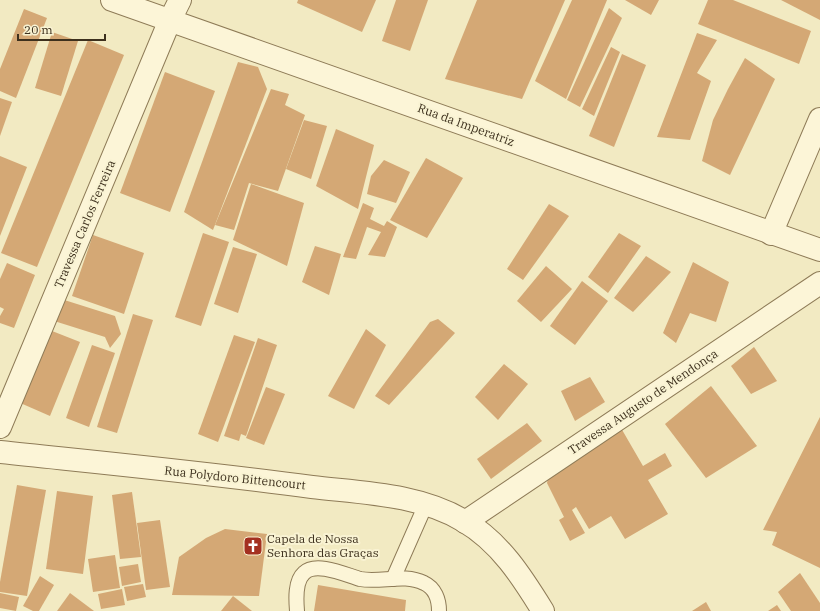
<svg xmlns="http://www.w3.org/2000/svg" width="820" height="611" viewBox="0 0 820 611" font-family="'IBM Plex Serif',serif">
	<rect width="100%" height="100%" fill="#f2eac2"/>
	<g fill="#d4a875">
		<path d="M298 0H376L362 32 297 3Z"/>
		<path d="M396 0H428L410 51 382 41Z"/>
		<path d="M477 0H565L522 99 445 79Z"/>
		<path d="M572 0H607L566 99 535 81Z"/>
		<path d="M625 0H659L651 15Z"/>
		<path d="M708 0H733L811 31 799 64 698 24Z"/>
		<path d="M781 0H820V20Z"/>
		<path d="M609 8 622 18 580 107 567 100Z"/>
		<path d="M24 9 47 18 16 98 0 91V69Z"/>
		<path d="M52 32 78 41 61 96 35 88Z"/>
		<path d="M697 33 717 40 697 73 711 81 690 140 657 137Z"/>
		<path d="M88 40 124 55 37 267 1 253Z"/>
		<path d="M611 47 620 52 594 116 582 109Z"/>
		<path d="M622 54 646 65 614 147 589 136Z"/>
		<path d="M745 58 775 79 730 175 702 161 713 120 728 89Z"/>
		<path d="M238 62 258 67 267 89 213 230 184 212Z"/>
		<path d="M165 72 215 91 170 212 120 193Z"/>
		<path d="M271 89 289 94 285 105 305 115 278 191 249 183 234 230 215 225Z"/>
		<path d="M0 98 12 102 0 136Z"/>
		<path d="M304 120 327 126 311 179 286 169Z"/>
		<path d="M336 129 374 145 358 209 316 186Z"/>
		<path d="M0 156 27 167 0 236Z"/>
		<path d="M426 158 463 178 427 238 390 220Z"/>
		<path d="M384 160 410 172 396 203 367 194 371 176Z"/>
		<path d="M251 184 304 203 287 266 233 240Z"/>
		<path d="M363 203 374 208 370 219 384 226 387 221 397 227 385 257 368 255 381 232 367 227 356 259 343 257Z"/>
		<path d="M549 204 569 216 523 280 507 269Z"/>
		<path d="M203 233 229 242 201 326 175 317Z"/>
		<path d="M619 233 641 246 608 293 588 277Z"/>
		<path d="M93 235 144 253 124 314 72 296Z"/>
		<path d="M315 246 341 254 329 295 302 282Z"/>
		<path d="M233 247 257 254 238 313 214 304Z"/>
		<path d="M646 256 671 272 633 312 614 298Z"/>
		<path d="M693 262 729 282 716 322 690 313 676 343 663 333Z"/>
		<path d="M7 263 35 275 14 328 0 323V316L4 309 0 307V279Z"/>
		<path d="M546 266 572 289 541 322 517 301Z"/>
		<path d="M582 281 608 301 575 345 550 326Z"/>
		<path d="M58 298 115 316 121 334 110 348 105 337 51 320Z"/>
		<path d="M133 314 153 320 117 433 97 427Z"/>
		<path d="M438 319 455 333 389 405 375 396 430 322Z"/>
		<path d="M47 329 80 342 50 416 18 402Z"/>
		<path d="M366 329 386 345 354 409 328 396Z"/>
		<path d="M234 335 255 342 218 442 198 434Z"/>
		<path d="M258 338 277 345 246 436 241 434 239 441 224 436Z"/>
		<path d="M92 345 115 353 89 427 66 418Z"/>
		<path d="M754 347 777 381 751 394 731 366Z"/>
		<path d="M504 364 528 384 498 420 475 397Z"/>
		<path d="M590 377 605 402 575 421 561 391Z"/>
		<path d="M711 386 757 446 706 478 665 424Z"/>
		<path d="M266 387 285 394 264 445 246 438Z"/>
		<path d="M820 417V568L772 545 777 532 763 530Z"/>
		<path d="M527 423 542 441 491 479 477 459Z"/>
		<path d="M621 428 643 466 665 453 672 466 648 480 668 514 625 539 611 516 589 529 576 507 572 510 585 533 570 541 559 520 564 517 547 483 550 469Z"/>
		<path d="M17 485 46 490 27 596 0 592V582Z"/>
		<path d="M57 491 93 496 83 574 46 569Z"/>
		<path d="M132 492 141 557 120 559 112 495Z"/>
		<path d="M160 520 170 587 146 590 137 523Z"/>
		<path d="M225 529 267 534 259 596 172 595 179 557 206 538Z"/>
		<path d="M115 555 120 588 93 592 88 559Z"/>
		<path d="M138 564 141 582 122 586 119 567Z"/>
		<path d="M800 573 820 603V611H791L778 592Z"/>
		<path d="M40 576 54 585 39 611H33L23 606Z"/>
		<path d="M143 584 146 597 127 601 124 587Z"/>
		<path d="M318 585 406 600 405 611H314Z"/>
		<path d="M122 589 125 605 101 609 98 594Z"/>
		<path d="M0 593 19 597 16 611 0 608Z"/>
		<path d="M70 593 94 611H57Z"/>
		<path d="M233 596 252 611H221Z"/>
		<path d="M706 602 711 611H692Z"/>
		<path d="M777 605 781 611H768Z"/>
	</g>
	<g fill="none" stroke-linecap="round" stroke-linejoin="round">
		<g stroke="#8e7b57" stroke-width="16">
			<g id="service">
				<path d="M393 579 426 504"/>
				<path d="M297 611C296 599 295 581 304 573 316 561 346 575 360 579 381 583 404 573 424 583 435 588 439 600 439 611"/>
			</g>
		</g>
		<g stroke="#8e7b57" stroke-width="24">
			<g id="minor">
				<path d="M771 234 820 119"/>
				<path d="M0 427 170 20 180 0"/>
				<path d="M465 522 820 283"/>
			</g>
		</g>
		<g stroke="#8e7b57" stroke-width="24">
			<g id="tertiary">
				<path d="M112 0 820 250"/>
				<path d="M0 452C104 463 208 473 312 487 363 493 419 494 464 521 500 542 522 577 543 611"/>
			</g>
		</g>
		<use href="#service" stroke="#fcf5d7" stroke-width="14"/>
		<use href="#minor" stroke="#fcf5d7" stroke-width="22"/>
		<use href="#tertiary" stroke="#fcf5d7" stroke-width="22"/>
	</g>
	<defs>
		<g id="church-square" transform="scale(1)"><rect x="-9" y="-9" width="18" height="18" rx="4" fill="#a43021" stroke="#f9f3d3"/><path d="M-1.2-6h2.4v3.5h3.3v2.4h-3.3V6h-2.4V-.1h-3.3v-2.4h3.3Z" fill="#fff"/></g>
	</defs>
	<g fill-rule="evenodd">
		<use href="#church-square" x="253" y="546"/>
	</g>
	<g text-anchor="middle" stroke-width="4" stroke-linejoin="round" paint-order="stroke">
		<g font-size="12" fill="#3d301d" stroke="#f9f3d3">
			<text transform="translate(466 125) rotate(20)" y="4">Rua da Imperatriz</text>
			<text transform="translate(85 224) rotate(-67)" y="4">Travessa Carlos Ferreira</text>
			<text transform="translate(643 402) rotate(-34)" y="4">Travessa Augusto de Mendonça</text>
			<text transform="translate(235 478) rotate(6)" y="4">Rua Polydoro Bittencourt</text>
		</g>
		<g font-size="12" fill="#3d301d" stroke="#f9f3d3" text-anchor="start">
			<text x="267" y="543">Capela de Nossa<tspan x="267" dy="14">Senhora das Graças</tspan></text>
		</g>
	</g>
	<path d="M18 34v6h87v-6" fill="none" stroke="#3d301d" stroke-width="2"/>
	<text x="24" y="34" font-size="12" fill="#3d301d" stroke="#f9f3d3" stroke-width="3" paint-order="stroke">20 m</text>
</svg>
